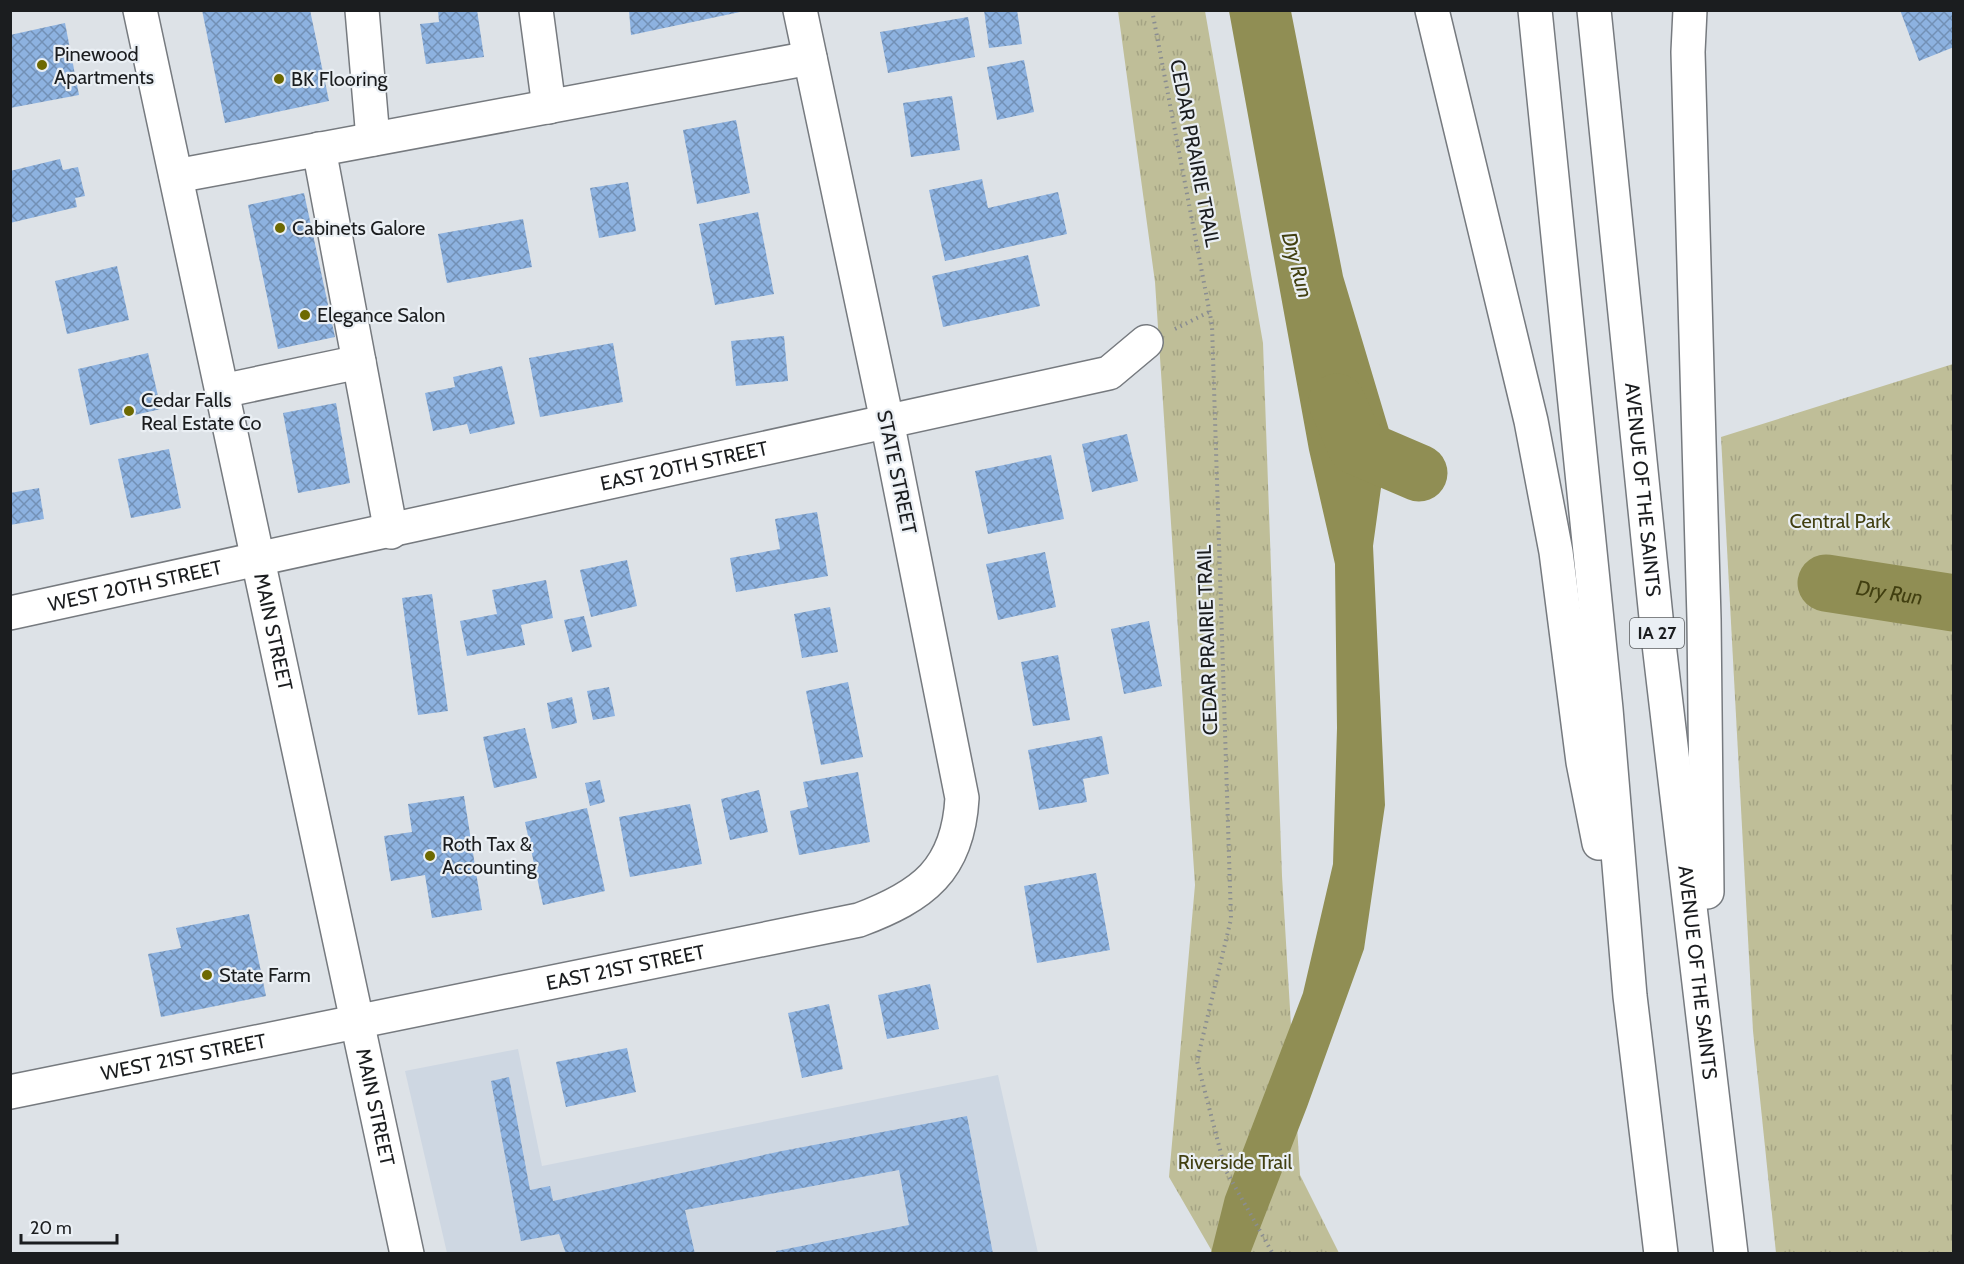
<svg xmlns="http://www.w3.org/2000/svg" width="1964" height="1264" viewBox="0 0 1964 1264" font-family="Cabin,sans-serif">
	<defs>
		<pattern id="park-tufts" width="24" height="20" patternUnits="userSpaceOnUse" patternTransform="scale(1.5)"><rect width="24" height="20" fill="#bfbe98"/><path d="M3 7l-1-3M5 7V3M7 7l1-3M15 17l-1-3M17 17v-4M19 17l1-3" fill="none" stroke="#a4a383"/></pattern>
		<pattern id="building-cross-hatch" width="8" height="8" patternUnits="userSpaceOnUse" patternTransform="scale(1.5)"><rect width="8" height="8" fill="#8db2e0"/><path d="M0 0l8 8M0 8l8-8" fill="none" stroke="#7290b5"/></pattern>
	</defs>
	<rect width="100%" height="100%" fill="#dde2e7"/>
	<path fill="#ced7e2" d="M518 1049 542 1166 998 1075 1038 1253H447L405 1071Z"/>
	<g fill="url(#park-tufts)">
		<path d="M1118 11H1205L1263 343 1282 876 1300 1175 1339 1253H1213L1169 1177 1195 885 1155 282Z"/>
		<path d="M1953 364V1253H1776L1753 1031 1721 437Z"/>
	</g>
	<g fill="#908e54">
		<path d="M1229 11H1291L1343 276 1389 430 1373 546 1385 805 1364 949 1307 1107 1250 1254 1211 1253 1225 1197 1303 993 1333 864 1337 728 1335 564 1309 450Z"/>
		<path d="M1828 559 1953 588V621L1910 618 1828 602Z"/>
	</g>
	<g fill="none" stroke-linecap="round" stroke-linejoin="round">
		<g stroke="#908e54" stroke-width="57">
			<path d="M1337 402 1356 446 1419 473"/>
			<path id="s1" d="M1826 583 1954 603"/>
		</g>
	</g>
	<g fill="url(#building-cross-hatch)">
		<path d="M202 10H310L329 101 225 123Z"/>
		<path d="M438 10H477L484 57 426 64 420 24 439 22Z"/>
		<path d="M629 10H740V12L631 35Z"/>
		<path d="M984 10H1017L1022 44 989 48Z"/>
		<path d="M1900 10H1954V47L1919 61Z"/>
		<path d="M968 17 975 57 888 73 880 32Z"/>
		<path d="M65 23 79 95 10 108V35Z"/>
		<path d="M1024 60 1034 112 997 120 987 67Z"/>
		<path d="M952 96 960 150 911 157 903 103Z"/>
		<path d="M736 120 750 193 697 204 683 130Z"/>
		<path d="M60 159 63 170 78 167 85 196 75 198 77 207 10 223V171Z"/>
		<path d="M982 179 988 208 1058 192 1067 234 945 261 929 190Z"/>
		<path d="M628 182 636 231 599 238 590 188Z"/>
		<path d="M304 193 335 337 278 349 248 205Z"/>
		<path d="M758 212 774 294 715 305 699 224Z"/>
		<path d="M523 219 532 267 447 283 438 234Z"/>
		<path d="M1028 255 1040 306 943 327 932 276Z"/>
		<path d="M117 266 129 320 67 334 55 281Z"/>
		<path d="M784 336 788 381 736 386 731 341Z"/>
		<path d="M613 343 623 402 540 417 529 358Z"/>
		<path d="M148 353 161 409 90 425 78 369Z"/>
		<path d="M502 366 515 424 470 434 467 424 433 431 425 393 455 387 453 377Z"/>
		<path d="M336 403 350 483 298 493 283 413Z"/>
		<path d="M1127 434 1138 481 1092 492 1082 444Z"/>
		<path d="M169 449 181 508 131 518 118 459Z"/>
		<path d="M1051 455 1064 519 988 534 975 471Z"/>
		<path d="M39 488 44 519 10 525V493Z"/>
		<path d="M817 512 828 576 736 592 730 558 780 549 775 519Z"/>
		<path d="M1045 552 1056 607 998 620 986 564Z"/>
		<path d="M627 560 637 606 591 617 580 570Z"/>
		<path d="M546 580 553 618 521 625 525 645 467 656 460 621 497 614 492 590Z"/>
		<path d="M432 594 448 711 418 715 402 598Z"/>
		<path d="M830 607 838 652 802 658 794 614Z"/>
		<path d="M584 616 592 647 572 652 564 620Z"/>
		<path d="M1149 621 1162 686 1124 694 1111 629Z"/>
		<path d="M1058 655 1070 720 1033 726 1021 662Z"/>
		<path d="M848 682 863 757 821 765 806 691Z"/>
		<path d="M609 687 615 716 593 720 587 691Z"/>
		<path d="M572 697 577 723 552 729 547 703Z"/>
		<path d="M525 728 537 778 494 788 483 737Z"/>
		<path d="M1102 736 1109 774 1083 779 1087 802 1039 810 1028 750Z"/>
		<path d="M858 772 870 842 799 855 790 811 808 807 803 782Z"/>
		<path d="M600 780 605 802 590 806 585 783Z"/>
		<path d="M759 790 768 832 730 840 721 799Z"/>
		<path d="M464 796 482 910 432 918 425 875 391 881 384 836 412 832 408 804Z"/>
		<path d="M690 804 702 864 630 877 619 817Z"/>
		<path d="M587 808 605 891 543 905 525 822Z"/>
		<path d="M1096 873 1110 950 1037 963 1024 886Z"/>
		<path d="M249 914 266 996 161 1017 148 954 181 948 176 928Z"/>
		<path d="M930 984 939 1029 887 1039 878 995Z"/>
		<path d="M829 1004 843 1069 802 1078 788 1013Z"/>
		<path d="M627 1048 636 1092 566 1107 556 1062Z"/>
		<path d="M509 1077 530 1190 550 1186 553 1201 782 1151 967 1116 993 1254H777L776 1251 909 1225 899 1170 685 1210 695 1254H566L559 1234 521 1241 491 1081Z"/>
	</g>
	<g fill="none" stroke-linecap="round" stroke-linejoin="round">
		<g stroke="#767a7f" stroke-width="36">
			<g id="minor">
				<path d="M362 10 373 139"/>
				<path d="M536 10 549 107"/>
				<path d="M319 149 391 532"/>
				<path d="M176 176 810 58"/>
				<path d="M222 391 359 362"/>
				<path id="s2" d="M10 613 1109 373 1146 342"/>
				<path id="s3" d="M10 1092 859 920C923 896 958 870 962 798L887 421 800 10"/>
			</g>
		</g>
		<g stroke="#767a7f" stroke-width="36">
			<g id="major">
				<path id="s4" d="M140 10 407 1254"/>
			</g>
		</g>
		<g stroke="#767a7f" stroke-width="36">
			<g id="highway">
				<path d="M1432 10 1531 421 1556 552 1583 762 1599 843"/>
				<path d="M1535 10 1606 709 1630 996 1661 1254"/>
				<path id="s5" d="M1594 10 1657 627 1731 1254"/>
				<path d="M1690 10 1688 52 1704 619 1707 892"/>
			</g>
		</g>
		<g stroke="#8a8d91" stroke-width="4" stroke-dasharray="1.5 4.5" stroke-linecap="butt">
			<path d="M1152 10 1212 325 1231 919 1197 1061 1225 1169 1273 1254"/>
			<path d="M1175 329 1209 312"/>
		</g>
		<use href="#minor" stroke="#fff" stroke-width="33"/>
		<use href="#major" stroke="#fff" stroke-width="33"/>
		<use href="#highway" stroke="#fff" stroke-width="33"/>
	</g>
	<g fill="#6d6901" stroke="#eaeff4" stroke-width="2">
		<circle cx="42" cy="65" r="6"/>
		<circle cx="279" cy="79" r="6"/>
		<circle cx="280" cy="228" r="6"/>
		<circle cx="305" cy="315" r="6"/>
		<circle cx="129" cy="411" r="6"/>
		<circle cx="430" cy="856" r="6"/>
		<circle cx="207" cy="975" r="6"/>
	</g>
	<g text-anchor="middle" stroke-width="4.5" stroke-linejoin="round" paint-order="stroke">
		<rect fill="#eaeff4" stroke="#595c5f" stroke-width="1.5" x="1630" y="618" width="54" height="30" rx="4.5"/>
		<g font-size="18" font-weight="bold" fill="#1b1d1f">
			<text x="1657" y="639">IA 27</text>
		</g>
		<g font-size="20" fill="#1b1d1f" stroke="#eaeff4" text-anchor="start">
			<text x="54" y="61">Pinewood<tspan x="54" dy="23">Apartments</tspan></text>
			<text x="291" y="86">BK Flooring</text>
			<text x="292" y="235">Cabinets Galore</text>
			<text x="317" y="322">Elegance Salon</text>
			<text x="141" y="407">Cedar Falls<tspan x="141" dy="23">Real Estate Co</tspan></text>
			<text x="442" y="851">Roth Tax &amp;<tspan x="442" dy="23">Accounting</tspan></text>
			<text x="219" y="982">State Farm</text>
		</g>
		<g font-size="20" fill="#1b1d1f" stroke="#eaeff4">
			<text transform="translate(1195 153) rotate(79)" y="7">CEDAR PRAIRIE TRAIL</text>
			<text dy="7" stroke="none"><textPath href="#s2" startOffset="690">EAST 20TH STREET</textPath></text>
			<text transform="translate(897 472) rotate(78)" y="7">STATE STREET</text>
			<text dy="7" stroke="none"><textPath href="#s5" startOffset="482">AVENUE OF THE SAINTS</textPath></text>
			<text dy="7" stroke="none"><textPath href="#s2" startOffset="128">WEST 20TH STREET</textPath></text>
			<text dy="7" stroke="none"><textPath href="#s4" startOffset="636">MAIN STREET</textPath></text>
			<text transform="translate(1207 640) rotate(-92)" y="7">CEDAR PRAIRIE TRAIL</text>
			<text dy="7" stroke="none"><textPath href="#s3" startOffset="628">EAST 21ST STREET</textPath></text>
			<text dy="7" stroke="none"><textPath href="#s5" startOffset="968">AVENUE OF THE SAINTS</textPath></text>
			<text dy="7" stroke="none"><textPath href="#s3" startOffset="177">WEST 21ST STREET</textPath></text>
			<text dy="7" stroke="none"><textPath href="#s4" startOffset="1122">MAIN STREET</textPath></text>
		</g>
		<g font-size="20" fill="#424012" stroke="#eaeff4">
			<text x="1840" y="528">Central Park</text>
			<text x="1235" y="1169">Riverside Trail</text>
		</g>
		<g font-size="21" font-style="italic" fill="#413f10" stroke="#eaeff4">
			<text transform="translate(1297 265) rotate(75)" y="7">Dry Run</text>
			<text dy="7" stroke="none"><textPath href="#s1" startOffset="64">Dry Run</textPath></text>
		</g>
	</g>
	<rect width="1964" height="1264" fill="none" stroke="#1b1d1f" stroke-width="24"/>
	<path d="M21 1234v9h96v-9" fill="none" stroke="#1b1d1f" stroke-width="3"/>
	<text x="30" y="1234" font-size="18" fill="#1b1d1f" stroke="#eaeff4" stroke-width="4.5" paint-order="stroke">20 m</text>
</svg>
